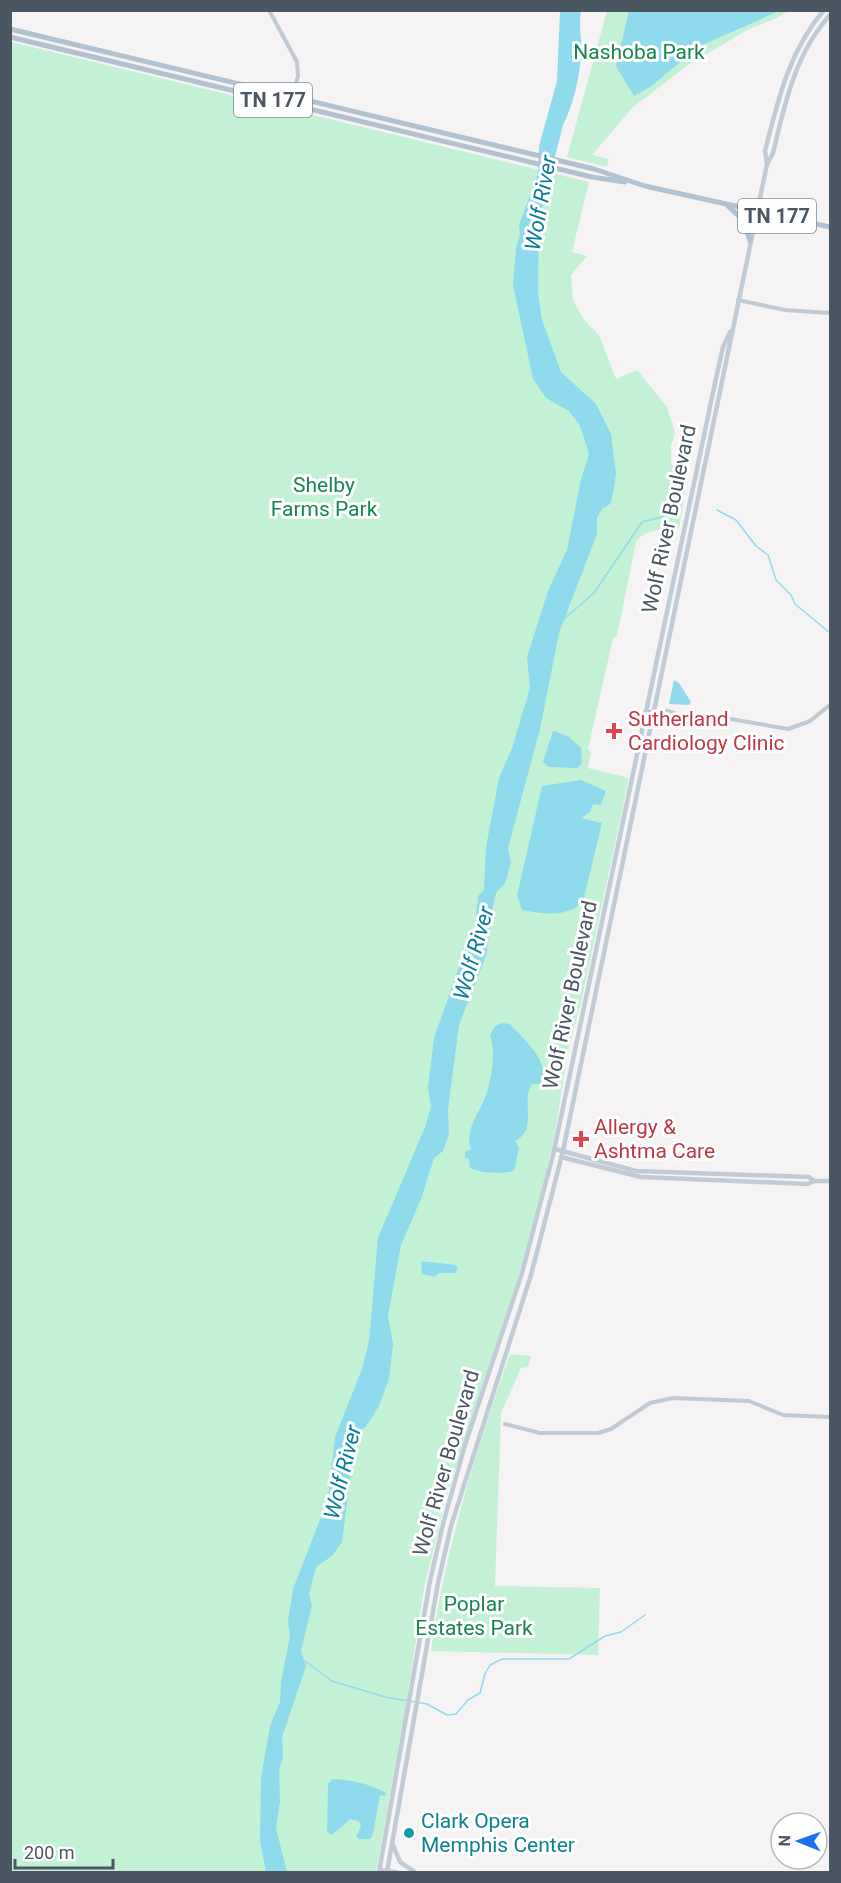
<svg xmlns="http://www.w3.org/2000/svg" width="841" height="1883" viewBox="0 0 841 1883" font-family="Roboto,sans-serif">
	<rect width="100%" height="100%" fill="#f5f3f3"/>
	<g fill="#c3f1d5">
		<path d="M607 11H788L775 19 749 29 688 65 632 108 592 155 609 159 607 167 567 157Z"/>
		<path d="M11 42 589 182 572 252 587 256 571 275 573 301 585 321 599 335 616 379 637 370 667 407 675 433 671 446V463L686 486 679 528C663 531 647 527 636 542L617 636 613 638 588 749 591 752 588 768 629 778 581 1003 568 1051 555 1133 542 1191 517 1281 446 1498 424 1588 405 1711 376 1872H11Z"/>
		<path d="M510 1354 531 1356 528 1367 521 1368 501 1413 495 1586 600 1588 598 1655 431 1651C445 1549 476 1451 510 1354Z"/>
	</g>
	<g fill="#90daee">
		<path d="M560 11H581C578 27 583 41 581 57 579 80 573 105 563 125L539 220 538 293 542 320 561 372 596 404 611 434 616 474 613 493 610 504 602 509 597 518V534L559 633 540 729 508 848 511 863 505 883 496 893 493 906 486 956 459 1025 448 1110 449 1134 443 1151 434 1158 421 1199 401 1245 388 1316 393 1344 389 1379 379 1406 366 1427 356 1432 342 1542 332 1556 316 1567 309 1594 312 1605 301 1651 306 1666 282 1737 283 1756 279 1771 280 1801 276 1828 287 1872H266L260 1841 261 1778 270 1726 280 1702 281 1682 290 1636 288 1621 293 1589 328 1499 335 1437 362 1369 369 1341 378 1238 425 1127 431 1107 428 1087 434 1038 466 947 474 936 478 896 484 890 486 847 499 778 512 748 530 688 527 657 548 591 567 550 581 479 589 454 580 426 569 411 546 398 533 379 513 285 516 248 520 235 519 225 538 174 539 146 557 81Z"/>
		<path d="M629 11V10L779 11 700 46 650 87 634 96 616 66Z"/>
		<path d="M674 680 679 683 691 702 689 705 669 704Z"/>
		<path d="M553 731 568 736 581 748 582 763 577 768 549 767 543 762Z"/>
		<path d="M581 780 606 791 601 805 593 804 590 812 581 818 602 823 583 902C565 918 544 914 522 910L517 896 542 786Z"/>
		<path d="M502 1023 510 1024C522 1037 554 1065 540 1084H532C520 1103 539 1129 515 1141L519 1148 514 1171C505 1174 477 1173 470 1168L469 1159 465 1157V1152L471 1149C464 1129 480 1113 486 1095 492 1078 496 1051 490 1035L495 1026Z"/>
		<path d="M421 1261 456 1265 458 1269 455 1273H440L434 1277 422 1274Z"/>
		<path d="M332 1779C353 1780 368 1783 386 1793L385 1796 380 1795 373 1834 370 1839H359L356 1836 361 1827 359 1821 350 1819 332 1835 327 1832 328 1784Z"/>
	</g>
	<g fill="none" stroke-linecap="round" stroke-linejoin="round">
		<g stroke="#90daee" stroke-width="1.5">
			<path d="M717 510 736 520 756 546 768 555 776 580 791 595 795 604 830 633"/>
			<path d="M564 619 594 593 642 522 678 513"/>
			<path d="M305 1661 332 1681 385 1697 427 1704 447 1715 456 1714 468 1700 480 1693 485 1674 490 1665 502 1659H569L605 1636 621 1632 645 1615"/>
		</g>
		<g stroke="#c1cad2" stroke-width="4">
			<path d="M269 10 297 62 298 76 290 104"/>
			<path d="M738 300 785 310 830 313"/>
			<path d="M645 712 669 711 682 716"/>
			<path d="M663 713 675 718 719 717 788 729 810 721 830 705"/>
			<path d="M505 1424 540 1433H598L611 1429 650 1403 673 1398 749 1401 783 1415 830 1417"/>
		</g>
		<g stroke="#c1cbd6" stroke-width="4.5">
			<path d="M767 164 765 151C778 100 789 51 824 10"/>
			<path d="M555 1149 636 1171 809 1177 814 1181"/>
			<path d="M561 1157 641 1177 808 1184 814 1181H830"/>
			<path d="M393 1845 400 1862 415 1872"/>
			<path d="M380 1870 396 1872"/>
			<path d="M379 1872 430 1581 443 1524 465 1445 522 1273 553 1155 715 383 723 347 730 332"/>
			<path d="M387 1872 438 1583 451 1526 531 1275 563 1151 767 164 773 153C785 103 795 54 830 15"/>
		</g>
		<g stroke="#b3c2d1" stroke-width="5">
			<path d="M10 29 594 169 645 186 830 227"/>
			<path d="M10 37 592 177 625 182"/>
			<path d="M728 206 744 221 750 241"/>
		</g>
	</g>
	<g fill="#e0444e" stroke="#fff" stroke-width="2">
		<path d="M611 722h6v6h6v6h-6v6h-6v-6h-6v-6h6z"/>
		<path d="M578 1130h6v6h6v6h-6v6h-6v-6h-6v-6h6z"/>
	</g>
	<circle fill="#0f9aa8" stroke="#fff" stroke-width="2" cx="409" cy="1833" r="6"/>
	<g text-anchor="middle" stroke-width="6" stroke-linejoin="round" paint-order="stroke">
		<g fill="#fff" stroke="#808990" stroke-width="1.5">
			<rect x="234" y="83" width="78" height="34" rx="4.5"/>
			<rect x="738" y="199" width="78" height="34" rx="4.5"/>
		</g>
		<g font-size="20" font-weight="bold" fill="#4a5661">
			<text x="273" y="107">TN 177</text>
			<text x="777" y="223">TN 177</text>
		</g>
		<g font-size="21" fill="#17864f" stroke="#fff">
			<text x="639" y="59">Nashoba Park</text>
			<text x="324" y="492">Shelby<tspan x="324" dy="24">Farms Park</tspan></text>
			<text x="474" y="1611">Poplar<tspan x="474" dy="24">Estates Park</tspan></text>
		</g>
		<g font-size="21" fill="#4a5661" stroke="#fff">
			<text transform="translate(669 519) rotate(-78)" y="7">Wolf River Boulevard</text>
			<text transform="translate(570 995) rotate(-78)" y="7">Wolf River Boulevard</text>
			<text transform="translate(446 1463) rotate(-74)" y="7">Wolf River Boulevard</text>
		</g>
		<g font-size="21" fill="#be3a42" stroke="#fff" text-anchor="start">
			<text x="628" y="726">Sutherland<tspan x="628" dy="24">Cardiology Clinic</tspan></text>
			<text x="594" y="1134">Allergy &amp;<tspan x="594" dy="24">Ashtma Care</tspan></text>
		</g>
		<g font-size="21" fill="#0d838f" stroke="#fff" text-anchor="start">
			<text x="421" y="1828">Clark Opera<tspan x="421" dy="24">Memphis Center</tspan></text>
		</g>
		<g font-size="22" font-style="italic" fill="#0c7c9b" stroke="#fff">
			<text transform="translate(540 203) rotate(-80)" y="8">Wolf River</text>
			<text transform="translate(473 953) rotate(-74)" y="8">Wolf River</text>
			<text transform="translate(342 1472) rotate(-76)" y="8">Wolf River</text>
		</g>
	</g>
	<rect width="841" height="1883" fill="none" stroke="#4a5661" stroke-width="24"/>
	<g transform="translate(799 1841) rotate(271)"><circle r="28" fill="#ffffff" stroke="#b7bbc0" stroke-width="1.5"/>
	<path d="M0-4.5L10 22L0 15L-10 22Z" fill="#1a73e8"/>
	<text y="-9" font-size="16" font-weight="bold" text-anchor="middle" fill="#4a5661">N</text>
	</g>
	<path d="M15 1859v9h98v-9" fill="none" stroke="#4a5661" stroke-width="3"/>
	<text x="24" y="1859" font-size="18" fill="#4a5661" stroke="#ffffff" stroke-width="4.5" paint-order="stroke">200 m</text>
</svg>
